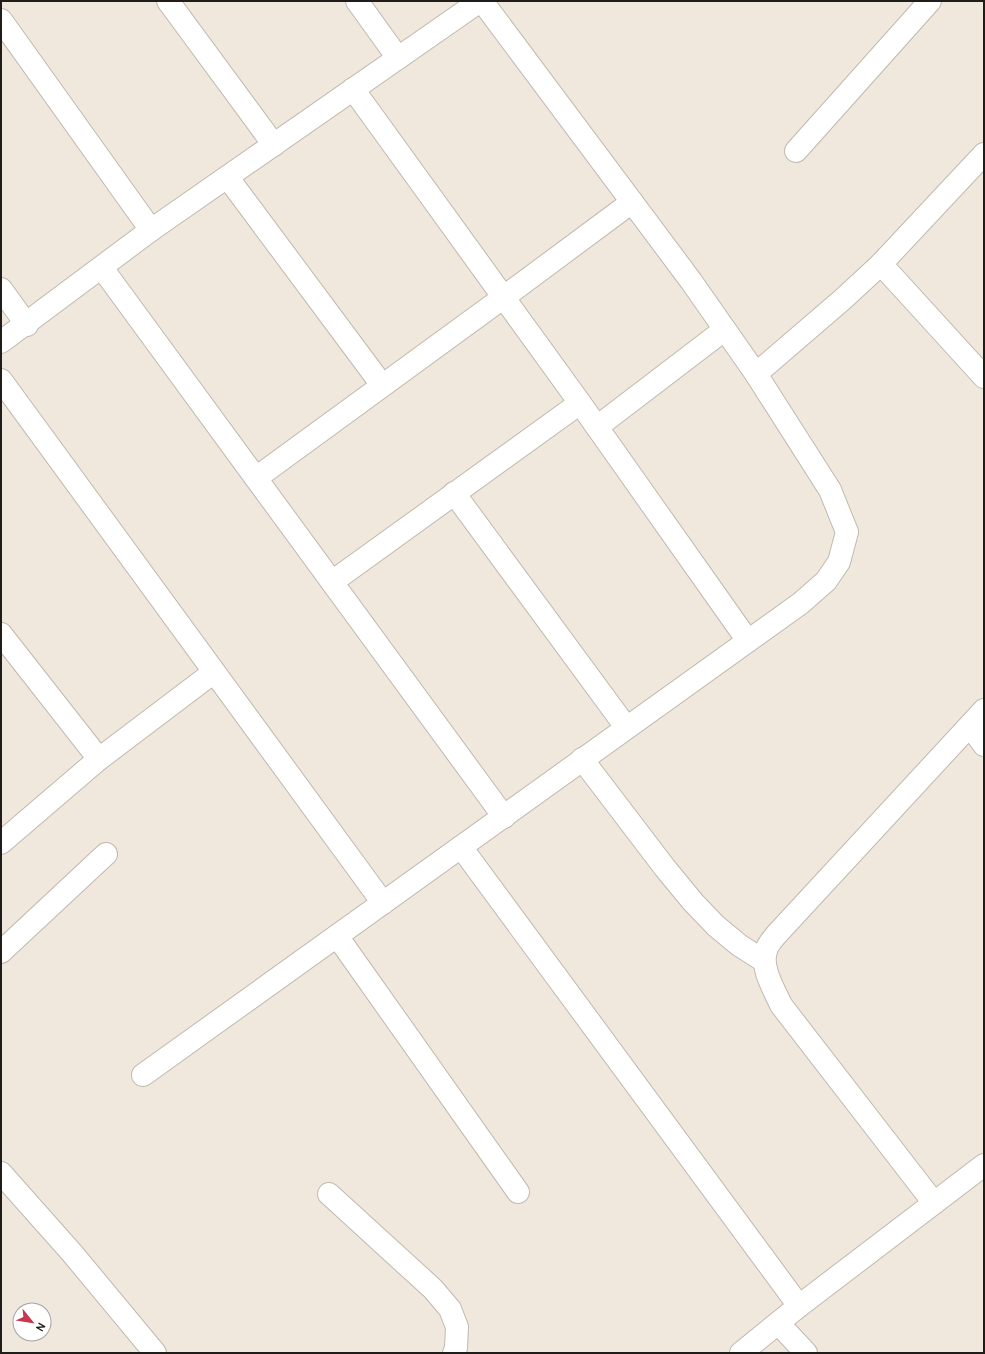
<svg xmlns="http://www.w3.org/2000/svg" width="985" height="1354" viewBox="0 0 985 1354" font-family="Cabin,sans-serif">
	<rect width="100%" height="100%" fill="#f0e7dd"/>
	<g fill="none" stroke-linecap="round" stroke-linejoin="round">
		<g stroke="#c1b8ae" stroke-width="24">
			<g id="minor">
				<path d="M168 1 274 145"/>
				<path d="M357 1 398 58"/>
				<path d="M1 20 151 230"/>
				<path d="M353 89 580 403 748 641"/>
				<path d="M796 151 930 1"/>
				<path d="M228 178 382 385"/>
				<path d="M881 264 984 377"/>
				<path d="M102 268 504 817"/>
				<path d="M1 289 27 325"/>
				<path d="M1 342 151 230 480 1"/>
				<path d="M756 374 842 300 881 264 984 154"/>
				<path d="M1 380 383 903"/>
				<path d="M597 427 724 330"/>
				<path d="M256 478 504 297 632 202"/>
				<path d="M454 493 626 727"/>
				<path d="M332 582 580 403"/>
				<path d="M1 634 99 759"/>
				<path d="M970 726 984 745"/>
				<path d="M582 759 665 868 693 902 716 926 739 945 764 961"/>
				<path d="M1 843 99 759 214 672"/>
				<path d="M461 847 799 1306"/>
				<path d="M337 936 518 1192"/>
				<path d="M1 952 106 854"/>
				<path d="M143 1075 801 603 826 581 839 562 847 532 830 490 756 374 691 281 482 1"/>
				<path d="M329 1194 433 1289 450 1309 457 1327 456 1348 454 1353"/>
				<path d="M934 1203 781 1005C774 989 759 966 767 948 769 943 773 939 776 935L984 710"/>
				<path d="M778 1323 806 1353"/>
				<path d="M741 1353 799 1306 984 1165"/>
			</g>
		</g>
		<g stroke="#c1b8ae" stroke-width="24">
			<path id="tertiary" d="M1 1173 72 1253 155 1353"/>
		</g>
		<use href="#minor" stroke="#fff" stroke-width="22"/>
		<use href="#tertiary" stroke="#fff" stroke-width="22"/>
	</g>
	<rect width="985" height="1354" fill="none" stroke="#201c19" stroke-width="4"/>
	<g transform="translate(32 1322) rotate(120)"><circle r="19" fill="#ffffff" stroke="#a6a4a3"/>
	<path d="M0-3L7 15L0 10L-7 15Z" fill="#c73752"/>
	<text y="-6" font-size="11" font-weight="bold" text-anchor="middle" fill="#201c19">N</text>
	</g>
</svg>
